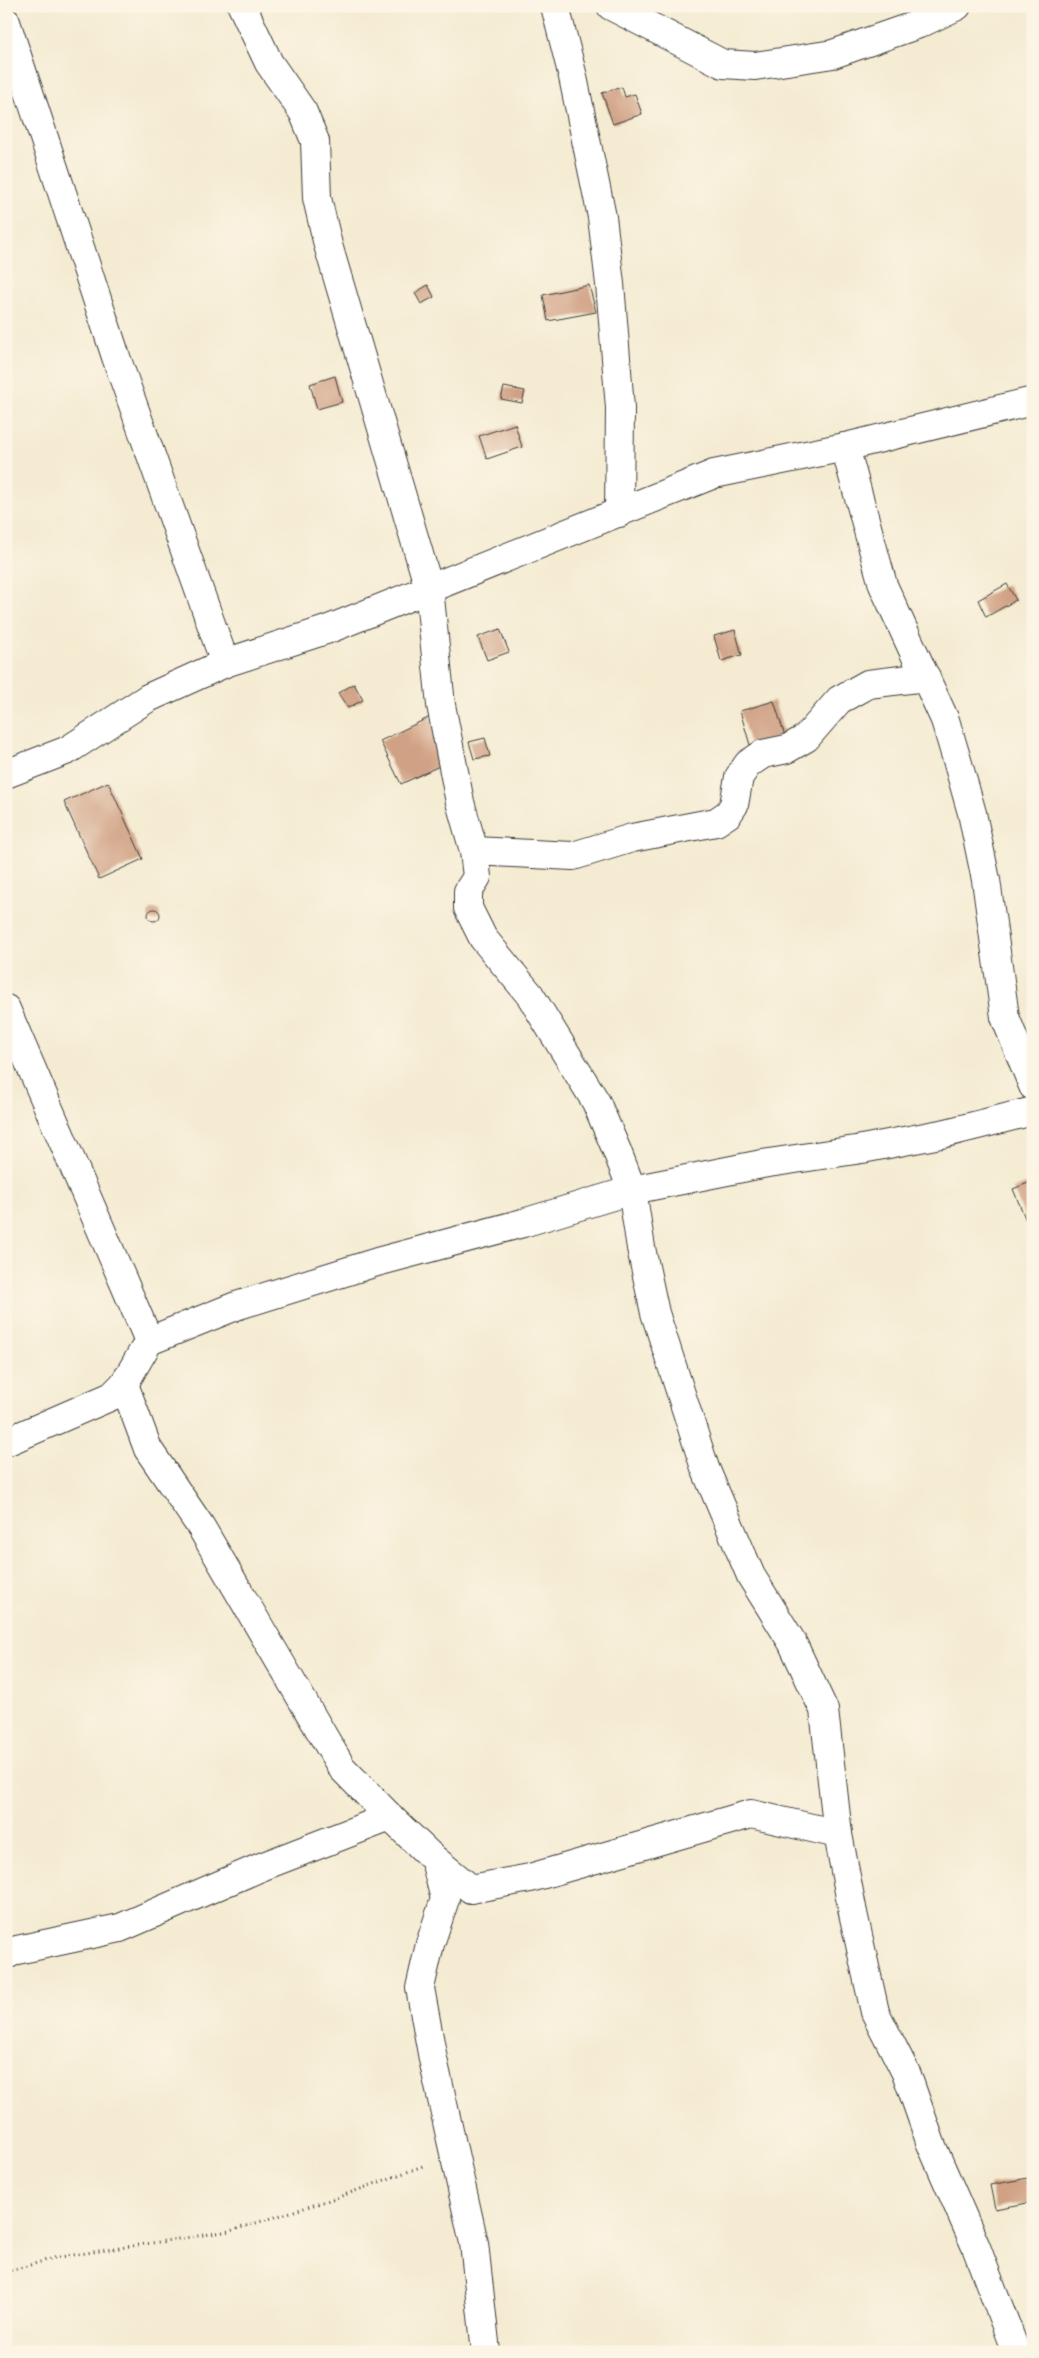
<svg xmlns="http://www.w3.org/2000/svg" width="1039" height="2358" viewBox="0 0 1039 2358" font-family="'IM FELL French Canon',serif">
	<rect width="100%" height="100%" fill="#fcf5e5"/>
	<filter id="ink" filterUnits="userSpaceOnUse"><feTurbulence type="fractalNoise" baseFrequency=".02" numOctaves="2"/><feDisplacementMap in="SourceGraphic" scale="10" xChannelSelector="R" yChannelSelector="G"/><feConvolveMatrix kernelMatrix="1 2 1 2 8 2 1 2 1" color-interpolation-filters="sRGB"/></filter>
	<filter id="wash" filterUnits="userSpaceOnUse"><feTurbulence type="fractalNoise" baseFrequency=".0096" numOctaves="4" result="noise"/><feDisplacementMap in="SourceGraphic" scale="20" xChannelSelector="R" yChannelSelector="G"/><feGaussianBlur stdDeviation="1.12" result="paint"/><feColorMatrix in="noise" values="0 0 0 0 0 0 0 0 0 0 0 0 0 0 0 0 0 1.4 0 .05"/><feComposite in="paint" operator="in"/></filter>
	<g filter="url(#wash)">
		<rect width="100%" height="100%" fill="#f4ebd2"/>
		<g id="blocks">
			<g fill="#d0a184">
				<path d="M622 87 625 97 635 94 642 114 613 124 602 93Z"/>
				<path d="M428 285 434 297 421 304 415 293Z"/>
				<path d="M589 285 596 312 548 321 543 295Z"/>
				<path d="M335 376 342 402 317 409 310 384Z"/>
				<path d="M504 387 525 391 522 403 501 399Z"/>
				<path d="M515 424 522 447 487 459 479 436Z"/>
				<path d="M1007 584 1016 600 986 617 978 600Z"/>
				<path d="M500 629 509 652 487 660 478 637Z"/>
				<path d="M735 630 742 655 721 661 714 636Z"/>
				<path d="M354 684 363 700 348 708 338 693Z"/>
				<path d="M774 701 785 736 750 745 740 711Z"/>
				<path d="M430 717 450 761 401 784 380 741Z"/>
				<path d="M485 738 490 756 474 759 469 742Z"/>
				<path d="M108 782 143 859 99 879 64 802Z"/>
				<circle cx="154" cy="915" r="6"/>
				<path d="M1033 1181V1237L1013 1189Z"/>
				<path d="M1028 2178 1033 2202 995 2209 990 2185Z"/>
			</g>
		</g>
	</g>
	<g filter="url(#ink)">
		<use href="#blocks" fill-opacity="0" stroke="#3c3b37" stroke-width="1"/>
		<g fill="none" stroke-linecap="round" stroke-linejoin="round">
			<g stroke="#3c3b37" stroke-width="30">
				<g id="street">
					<path d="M242 6 269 63 303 112 315 141 317 198 328 245 429 588 441 705 460 802 474 851 477 877 468 891V908L483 938 530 995 596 1102 617 1151 632 1190 641 1248 655 1313 705 1468 751 1576 792 1642 824 1710 838 1834 853 1913 875 2012 907 2075 931 2144 976 2247 1016 2352"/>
					<path d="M555 6 573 77 602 217 610 284 620 408 619 513"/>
					<path d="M611 6 723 64 755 66 833 54 919 24 957 6"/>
					<path d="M6 22 116 357 225 663"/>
					<path d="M845 447 883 585 945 720 957 760 972 813 986 880 1005 1017 1033 1086"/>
					<path d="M6 774 68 750 148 698 225 663 329 629 714 474 845 447 1033 401"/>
					<path d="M474 851 573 856 632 838 716 822 728 814 734 805 739 777 748 764 763 754 787 749 806 738 839 700 868 684 926 677"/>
					<path d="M6 1009 149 1341"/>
					<path d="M124 1384 148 1449 201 1527 342 1768 390 1817 435 1860 471 1889 530 1878 751 1814 838 1834"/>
					<path d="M6 1442 112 1396 124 1384 149 1341 236 1306 377 1262 523 1223 632 1190 762 1164 862 1149 946 1133 1033 1111"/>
					<path d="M435 1860 445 1899 430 1944 420 1988 433 2059 474 2243 486 2352"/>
					<path d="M6 1955 17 1950 120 1928 261 1867 390 1817"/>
				</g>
			</g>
			<path stroke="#3c3b37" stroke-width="3" stroke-dasharray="1 4" stroke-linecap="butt" d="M6 2272 54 2258 230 2231 336 2198 423 2166"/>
			<use href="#street" stroke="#fff" stroke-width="28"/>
		</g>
	</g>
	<rect width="1039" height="2358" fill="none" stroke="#fcf5e5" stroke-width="25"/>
</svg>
